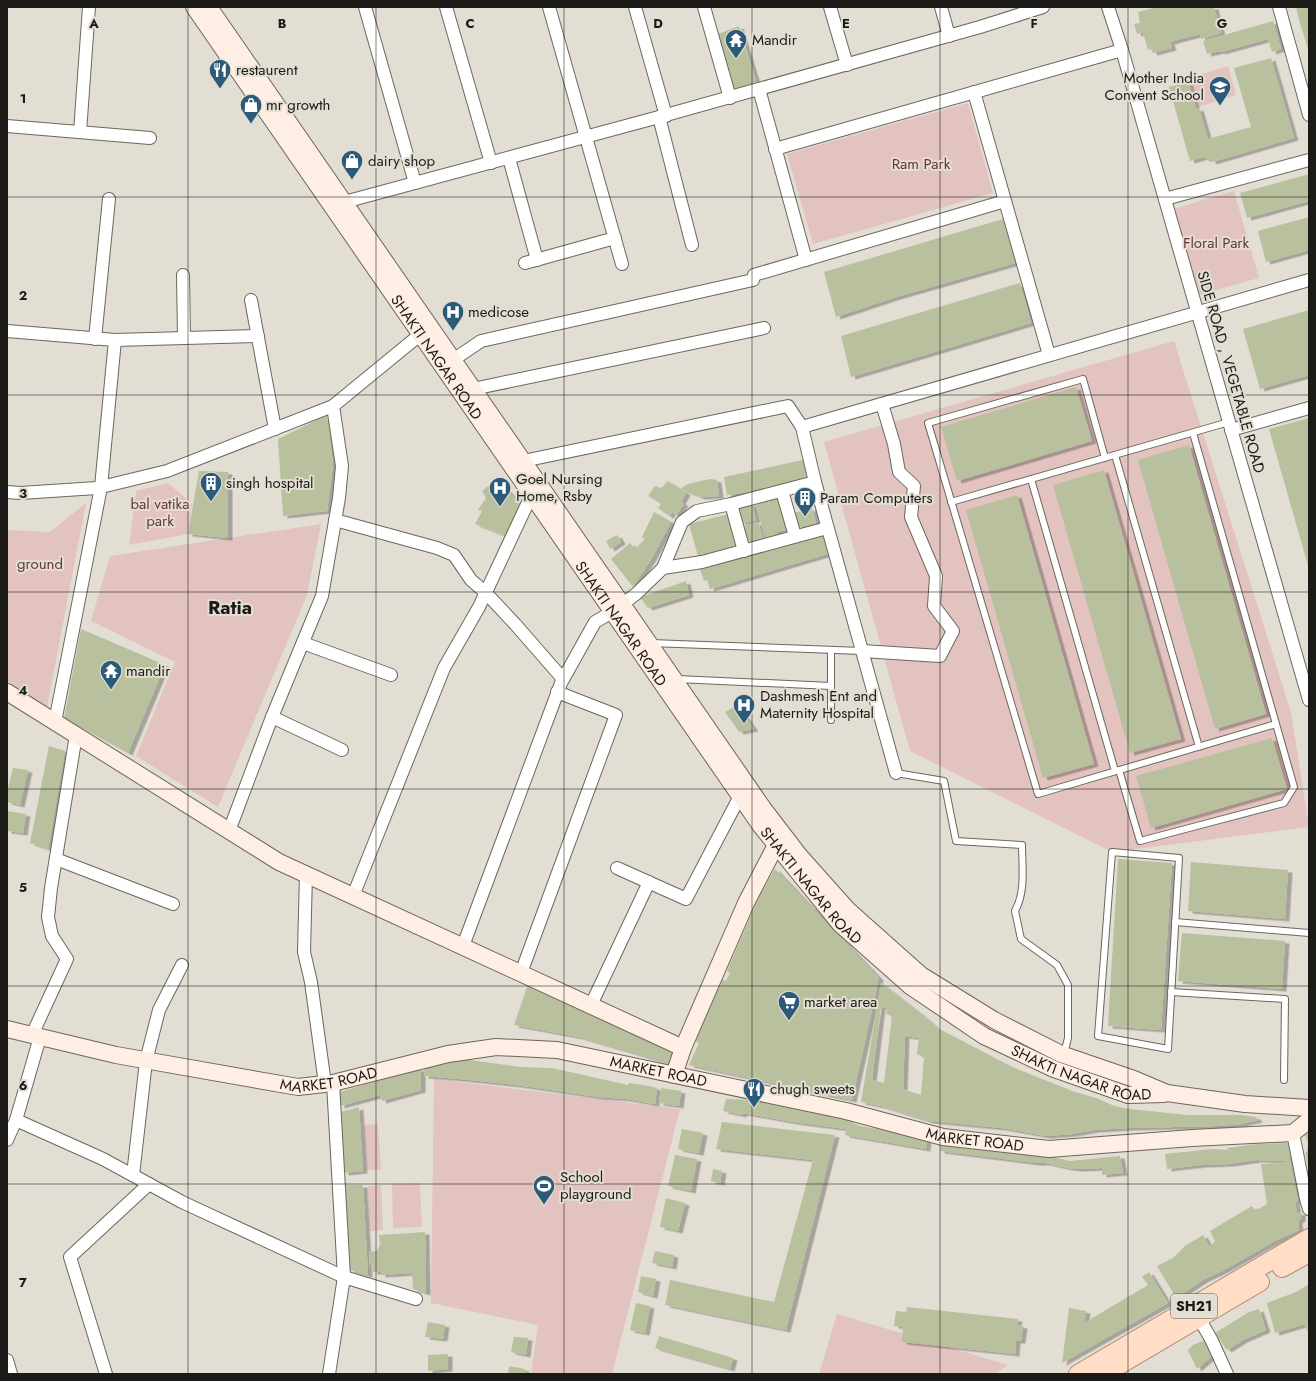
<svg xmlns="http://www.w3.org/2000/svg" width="1316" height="1381" viewBox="0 0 1316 1381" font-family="Jost,sans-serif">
	<defs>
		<filter id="shadow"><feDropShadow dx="4.5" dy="2.5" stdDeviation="0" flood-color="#0004"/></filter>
	</defs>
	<rect width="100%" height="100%" fill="#e3ded3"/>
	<g fill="#e2c3bf">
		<path d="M1228 66 1236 95 1198 107 1189 78Z"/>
		<path d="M968 103 993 193 813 244 787 154Z"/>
		<path d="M1234 191 1259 278 1198 295 1173 209Z"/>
		<path d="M1174 341 1291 712 1309 827 1112 852 910 751 824 442Z"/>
		<path d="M168 483 192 504 188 534 129 545 136 491Z"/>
		<path d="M86 503 47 707 7 681V530L50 532Z"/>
		<path d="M321 524 307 595 218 807 136 756 175 662 91 621 110 556Z"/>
		<path d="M434 1079 680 1109 612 1374H531L538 1325 431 1303Z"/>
		<path d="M378 1124 381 1170H367L364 1125Z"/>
		<path d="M420 1183 422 1227 393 1228 392 1184Z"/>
		<path d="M381 1185 383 1230 370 1231 368 1186Z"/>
		<path d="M837 1314 1008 1365 994 1374H819Z"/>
	</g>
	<g fill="#b9c09d" fill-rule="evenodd" filter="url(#shadow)">
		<path d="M1158 7H1214L1221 33 1201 39 1200 34 1170 42 1172 48 1153 53 1151 49 1148 50 1143 32 1137 34 1134 24 1140 23 1138 12Z"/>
		<path d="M1296 7H1309V52L1299 20Z"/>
		<path d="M1273 21 1281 49 1272 52 1268 39 1221 52 1220 51 1207 54 1203 41Z"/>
		<path d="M739 26 757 84 731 91 715 35Z"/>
		<path d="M1271 58 1294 138 1212 162 1210 158 1205 159 1204 157 1190 161 1169 87 1188 82 1196 109 1199 108 1208 139 1251 127 1234 68Z"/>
		<path d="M1309 174V201L1247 218 1240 193Z"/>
		<path d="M1309 217V250L1266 262 1258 231Z"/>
		<path d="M1003 219 1015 263 893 298 836 317 824 272Z"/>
		<path d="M1020 283 1031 323 851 377 841 336Z"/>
		<path d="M1309 310V375L1260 389 1243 329Z"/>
		<path d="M1076 387 1092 441 957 481 941 427Z"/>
		<path d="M327 415 333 464 327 511 283 516 278 439Z"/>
		<path d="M1309 418V569L1269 429Z"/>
		<path d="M1189 445 1266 714 1215 729 1138 460Z"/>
		<path d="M803 460 807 478 757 491 727 495 724 477Z"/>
		<path d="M1104 470 1181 739 1130 753 1053 485Z"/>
		<path d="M199 471 228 472V538L188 534Z"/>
		<path d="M497 479 523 507 508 537 475 524 482 511 478 510 486 498 482 491Z"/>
		<path d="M710 479 717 480 719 496 701 497 680 489 688 484Z"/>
		<path d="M668 481 686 493 681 502 684 504 676 515 672 512 669 516 658 508 661 504 648 496 655 486 661 488Z"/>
		<path d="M781 495 790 529 776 532 777 535 765 538 756 505 768 501 772 515 768 499Z"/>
		<path d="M1017 495 1094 764 1043 778 966 510Z"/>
		<path d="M752 503 756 520 741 524 737 507Z"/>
		<path d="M812 508 816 523 798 528 794 513Z"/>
		<path d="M654 512 671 522 652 558 633 587 611 559 630 543 635 549 645 539 642 537Z"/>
		<path d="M729 514 737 545 698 556 689 524Z"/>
		<path d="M758 522 763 538 747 542 743 526Z"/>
		<path d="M829 534 834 552 710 589 707 580 704 581 700 569Z"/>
		<path d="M617 535 621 542 610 549 606 541Z"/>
		<path d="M686 581 689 595 648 608 640 597Z"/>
		<path d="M81 629 165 665 128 753 64 718Z"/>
		<path d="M737 705 754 729 739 732 725 712Z"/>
		<path d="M1272 738 1287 789 1151 828 1136 776Z"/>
		<path d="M49 746 65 751 48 849 30 843Z"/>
		<path d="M13 768 28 770 20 805 7 802V788H8Z"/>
		<path d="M7 811 26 814 23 833 7 831Z"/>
		<path d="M1118 859 1172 863 1161 1030 1108 1026Z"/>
		<path d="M1191 862 1288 870 1285 919 1188 911Z"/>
		<path d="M775 869 879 978 852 1100 689 1065 699 1043 695 1041 723 979 726 981 730 973 727 971 757 901Z"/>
		<path d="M1182 933 1285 941 1282 989 1178 981Z"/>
		<path d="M881 983 917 1011 937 1028 1012 1067 1075 1092 1096 1098 1114 1106 1130 1109 1188 1115H1241L1256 1117 1258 1120 1241 1124 1216 1126 1129 1128 1094 1130 1072 1134 1046 1136 1002 1128 929 1121 881 1106 861 1102ZM881 1007 887 1008 886 1014 892 1016 884 1083 872 1080ZM905 1036 919 1038 917 1054 924 1057 921 1095 903 1089Z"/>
		<path d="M528 984 672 1051 668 1063 579 1037 514 1025Z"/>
		<path d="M462 1059 521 1067 552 1068 628 1085 629 1083 649 1086 657 1088 655 1104 626 1099 598 1097 517 1085 460 1079 424 1076 425 1065Z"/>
		<path d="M421 1068V1090L382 1101 380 1095 340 1106V1092Z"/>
		<path d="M661 1088 681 1091 679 1106 659 1103Z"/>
		<path d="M726 1099 756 1100 849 1116 848 1121 860 1126 883 1130 927 1140 926 1149 845 1135 846 1129 793 1122 743 1113 742 1115 723 1111Z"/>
		<path d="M359 1107 363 1171 344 1173 341 1112Z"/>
		<path d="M722 1122 835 1135 786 1330 665 1305 670 1280 774 1302 813 1160 716 1149Z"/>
		<path d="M682 1129 703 1133 699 1153 678 1149Z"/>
		<path d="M1302 1133 1309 1134V1170L1305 1152H1307L1308 1143 1306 1137Z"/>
		<path d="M941 1142 1010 1151 1032 1156H1048L1070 1161 1120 1156 1123 1173 1102 1175V1168L1079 1169 1068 1168 1046 1163H1036L940 1151Z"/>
		<path d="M1290 1143V1161L1257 1160 1229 1164 1201 1165 1167 1169 1165 1154 1212 1149 1228 1150 1227 1148 1257 1144Z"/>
		<path d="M675 1155 697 1159 691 1191 668 1186Z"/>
		<path d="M1290 1161 1298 1201 1295 1202 1297 1213 1301 1212V1219L1298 1221 1299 1230 1275 1241 1224 1270 1203 1280 1176 1298 1157 1266 1173 1258 1185 1246 1203 1235 1210 1247 1215 1241 1210 1231 1252 1206 1255 1211 1267 1204 1261 1164 1279 1163Z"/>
		<path d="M713 1169 722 1171 720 1183 711 1181Z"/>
		<path d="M345 1185H363L368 1275 350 1270Z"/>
		<path d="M666 1198 685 1203 678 1231 660 1227Z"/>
		<path d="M425 1232 426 1293 413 1289 412 1273 381 1275V1272H373V1265H370L369 1252 376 1251 378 1249 380 1245 379 1235Z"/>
		<path d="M655 1251 674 1255 672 1267 652 1263Z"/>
		<path d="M1149 1272 1168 1303 1062 1363 1069 1308 1086 1311 1084 1323 1148 1285 1142 1277Z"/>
		<path d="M641 1276 656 1279 653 1296 638 1292Z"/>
		<path d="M1309 1284V1335L1305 1324 1275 1333 1267 1303 1296 1292Z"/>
		<path d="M636 1303 650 1306 645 1333 630 1330Z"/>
		<path d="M907 1307 1018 1319 1017 1325 1023 1326 1021 1341H1016L1015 1354 902 1342 903 1327 894 1326 896 1311 906 1312Z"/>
		<path d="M1259 1309 1266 1330 1243 1340 1227 1350 1215 1333 1249 1312Z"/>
		<path d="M428 1322 445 1325 443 1339 425 1337Z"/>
		<path d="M659 1336 733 1358 730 1369 655 1348Z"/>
		<path d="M514 1337 528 1338 526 1355 511 1352Z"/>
		<path d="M1205 1340 1213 1355 1197 1369 1188 1350 1193 1345Z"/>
		<path d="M448 1354V1369L428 1371V1355Z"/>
		<path d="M509 1366 525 1369 524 1374H508Z"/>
	</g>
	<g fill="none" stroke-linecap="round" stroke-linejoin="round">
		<g stroke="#6c675e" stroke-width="8">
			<g id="lane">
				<path d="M1115 455 1199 747"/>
				<path d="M1105 458 1083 379 928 423 1038 794 1276 724"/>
				<path d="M1031 479 1115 771"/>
				<path d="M951 502 1229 422"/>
				<path d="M651 643 862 651"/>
				<path d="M831 650V720"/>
				<path d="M677 679 831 686"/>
				<path d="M1119 770 1140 841 1284 803 1294 787 1193 433"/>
				<path d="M896 773 944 781 956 841 1022 845C1022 867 1026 891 1015 911L1021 939 1057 965 1068 985V1038L1064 1054"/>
				<path d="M1112 852 1179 858 1168 1049 1098 1036Z"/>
				<path d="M1175 922 1309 933"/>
				<path d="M1171 992 1285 999 1284 1080"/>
			</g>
		</g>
		<g stroke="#6c675e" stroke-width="14">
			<g id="street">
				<path d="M365 7 415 183"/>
				<path d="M446 7 491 163"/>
				<path d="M549 7 622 264"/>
				<path d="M635 7 666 116"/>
				<path d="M704 7 730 98"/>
				<path d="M830 7 847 65"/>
				<path d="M941 7 949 36"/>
				<path d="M1108 7 1122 50 1309 700"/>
				<path d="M1279 7 1309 115"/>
				<path d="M759 89 806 260"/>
				<path d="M974 92 1049 355"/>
				<path d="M659 117 692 245"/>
				<path d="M7 126 150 138"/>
				<path d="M80 132 89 7"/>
				<path d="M775 149 1122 50"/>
				<path d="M509 158 537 260"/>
				<path d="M1165 199 1309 160"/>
				<path d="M337 204 659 117 980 27 1043 7"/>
				<path d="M525 263 615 238"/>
				<path d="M183 275 184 338"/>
				<path d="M251 300 275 429"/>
				<path d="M7 331 115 340 258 336"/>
				<path d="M95 339 109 199"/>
				<path d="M453 360 481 341 753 280 754 275 1005 201"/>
				<path d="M473 389 764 328"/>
				<path d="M802 427 1309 280"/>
				<path d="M1231 430 1309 408"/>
				<path d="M523 461 788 406 802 427 815 482 896 773"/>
				<path d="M782 491 795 536"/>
				<path d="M7 492 20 493 97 488 167 471 333 406 427 329"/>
				<path d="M731 504 744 551"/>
				<path d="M335 520 437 548 454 555 471 580 486 593 515 624 563 679"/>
				<path d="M663 568 702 562 827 528"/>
				<path d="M303 643 391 675"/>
				<path d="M862 651 940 656 953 631 934 606 936 576 911 517 914 486 899 472 894 444 882 404"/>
				<path d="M272 717 342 750"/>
				<path d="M55 722 101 487 115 340"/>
				<path d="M229 831 272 717 322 596 339 498 342 466 333 406"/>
				<path d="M56 859 173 904"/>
				<path d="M617 868 686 899 740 796"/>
				<path d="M306 874 304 952 311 982 325 1084"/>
				<path d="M353 896 444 668 479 607 531 496"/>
				<path d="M463 946 561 683 595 622 612 612 636 594 663 568 682 522 697 511 731 504 815 482"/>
				<path d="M521 973 616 715 557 692"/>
				<path d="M591 1005 649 882"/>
				<path d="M32 1035 67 959 52 936 48 917 51 888 76 735"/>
				<path d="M16 1120 103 1159 182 1202 344 1277 416 1299"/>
				<path d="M1293 1133 1306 1199 1309 1209"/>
				<path d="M7 1140 16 1120 40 1037"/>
				<path d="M133 1175 146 1061 159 1010 182 965"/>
				<path d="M1199 1318 1212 1341 1227 1374"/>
				<path d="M7 1360 11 1374"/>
				<path d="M106 1374 70 1257 149 1184"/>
				<path d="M329 1374 344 1277 333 1083"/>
			</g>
		</g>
		<g stroke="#6c675e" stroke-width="18">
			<g id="secondary">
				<path id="s1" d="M194 7 760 825 840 924 910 986 984 1036 1054 1069 1128 1095 1164 1094"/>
				<path d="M209 7 763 808 799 855 848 910 921 975 994 1020 1061 1054 1134 1079 1167 1093 1245 1104 1309 1108"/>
				<path d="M7 692 279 862 683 1048"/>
				<path id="s2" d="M7 1029 116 1055 298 1087 333 1083 448 1054 496 1047 557 1050 846 1111 943 1137 1049 1149 1192 1138 1293 1133 1309 1120"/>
				<path d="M674 1075 683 1048 746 903 776 845 782 838"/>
			</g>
		</g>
		<g stroke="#b08a70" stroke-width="20">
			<g id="primary">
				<path d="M1282 1268 1309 1253"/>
				<path d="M1078 1374 1309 1238"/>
				<path d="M1104 1374 1260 1282"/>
			</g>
		</g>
		<use href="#lane" stroke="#fff" stroke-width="6"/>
		<use href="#street" stroke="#fff" stroke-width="12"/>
		<use href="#secondary" stroke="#ffeee3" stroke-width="16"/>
		<use href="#primary" stroke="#ffddc7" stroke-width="18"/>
	</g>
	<path fill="none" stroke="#1c1a16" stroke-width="1" stroke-opacity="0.55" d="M188 7V1374M376 7V1374M564 7V1374M752 7V1374M940 7V1374M1128 7V1374M7 197H1309M7 395H1309M7 592H1309M7 789H1309M7 986H1309M7 1184H1309"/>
	<defs>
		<g id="temple-pin" transform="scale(1.15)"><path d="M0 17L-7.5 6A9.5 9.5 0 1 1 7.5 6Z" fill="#2c5b7a" stroke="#e3ded3"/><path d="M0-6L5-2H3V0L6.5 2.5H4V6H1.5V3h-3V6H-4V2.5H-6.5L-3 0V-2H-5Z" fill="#fff"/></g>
		<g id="restaurant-pin" transform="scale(1.15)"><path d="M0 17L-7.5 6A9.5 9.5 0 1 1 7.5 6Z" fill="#2c5b7a" stroke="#e3ded3"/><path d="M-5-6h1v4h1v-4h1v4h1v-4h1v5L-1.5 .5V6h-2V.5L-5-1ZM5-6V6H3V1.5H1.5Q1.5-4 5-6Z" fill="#fff"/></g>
		<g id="school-pin" transform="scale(1.15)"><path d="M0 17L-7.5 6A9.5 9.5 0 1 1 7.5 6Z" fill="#2c5b7a" stroke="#e3ded3"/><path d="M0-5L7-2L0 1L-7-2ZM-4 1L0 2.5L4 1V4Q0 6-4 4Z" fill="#fff"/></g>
		<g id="shop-pin" transform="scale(1.15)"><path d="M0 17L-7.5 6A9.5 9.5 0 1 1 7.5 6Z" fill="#2c5b7a" stroke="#e3ded3"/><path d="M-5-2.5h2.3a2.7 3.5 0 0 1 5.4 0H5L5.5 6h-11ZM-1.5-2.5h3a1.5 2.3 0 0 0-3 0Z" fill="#fff"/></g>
		<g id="hospital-pin" transform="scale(1.15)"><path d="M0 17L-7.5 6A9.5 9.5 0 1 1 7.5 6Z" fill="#2c5b7a" stroke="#e3ded3"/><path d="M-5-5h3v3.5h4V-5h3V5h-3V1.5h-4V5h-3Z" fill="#fff"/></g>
		<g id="building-pin" transform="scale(1.15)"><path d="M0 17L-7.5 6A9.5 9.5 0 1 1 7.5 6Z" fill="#2c5b7a" stroke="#e3ded3"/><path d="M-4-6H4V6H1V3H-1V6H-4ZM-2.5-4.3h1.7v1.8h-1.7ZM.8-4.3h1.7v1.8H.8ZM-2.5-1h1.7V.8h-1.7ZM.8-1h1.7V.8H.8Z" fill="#fff"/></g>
		<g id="supermarket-pin" transform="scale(1.15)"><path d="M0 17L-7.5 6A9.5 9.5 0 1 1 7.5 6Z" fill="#2c5b7a" stroke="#e3ded3"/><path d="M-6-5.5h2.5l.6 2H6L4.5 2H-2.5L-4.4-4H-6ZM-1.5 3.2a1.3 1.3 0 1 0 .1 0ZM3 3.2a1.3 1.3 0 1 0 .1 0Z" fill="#fff"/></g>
		<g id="stadium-pin" transform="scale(1.15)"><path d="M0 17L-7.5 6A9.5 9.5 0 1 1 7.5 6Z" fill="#2c5b7a" stroke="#e3ded3"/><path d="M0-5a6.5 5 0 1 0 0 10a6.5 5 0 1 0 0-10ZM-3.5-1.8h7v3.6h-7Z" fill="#fff"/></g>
	</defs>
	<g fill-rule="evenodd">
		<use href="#temple-pin" x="736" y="40"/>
		<use href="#restaurant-pin" x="220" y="70"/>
		<use href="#school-pin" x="1220" y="87"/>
		<use href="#shop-pin" x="251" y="105"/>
		<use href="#shop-pin" x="352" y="161"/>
		<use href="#hospital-pin" x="453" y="312"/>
		<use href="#building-pin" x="211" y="483"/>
		<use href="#hospital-pin" x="500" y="488"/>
		<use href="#building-pin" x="805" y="498"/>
		<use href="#temple-pin" x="111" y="671"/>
		<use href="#hospital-pin" x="744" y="705"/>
		<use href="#supermarket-pin" x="789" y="1002"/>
		<use href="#restaurant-pin" x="754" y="1089"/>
		<use href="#stadium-pin" x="544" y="1186"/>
	</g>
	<g text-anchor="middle" stroke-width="4" stroke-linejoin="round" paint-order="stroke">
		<rect fill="#e3ded3" stroke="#58554f" stroke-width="1" x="1171" y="1294" width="46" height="24" rx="3"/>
		<g font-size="14" font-weight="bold" fill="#1c1a16">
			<text x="1194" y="1311">SH21</text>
		</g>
		<g font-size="15" fill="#1c1a16" stroke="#e3ded3" text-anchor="start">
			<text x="752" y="45">Mandir</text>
			<text x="236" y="75">restaurent</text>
			<text x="1204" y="83" text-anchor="end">Mother India<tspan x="1204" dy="17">Convent School</tspan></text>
			<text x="266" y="110">mr growth</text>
			<text x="368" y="166">dairy shop</text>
			<text x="468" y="317">medicose</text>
			<text x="516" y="484">Goel Nursing<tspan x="516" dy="17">Home, Rsby</tspan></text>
			<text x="226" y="488">singh hospital</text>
			<text x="820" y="503">Param Computers</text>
			<text x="126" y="676">mandir</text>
			<text x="760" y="701">Dashmesh Ent and<tspan x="760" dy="17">Maternity Hospital</tspan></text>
			<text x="804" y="1007">market area</text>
			<text x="770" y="1094">chugh sweets</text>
			<text x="560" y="1182">School<tspan x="560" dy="17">playground</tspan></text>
		</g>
		<g font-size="15" fill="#6c3532" stroke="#e3ded3">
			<text x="921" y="169">Ram Park</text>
			<text x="1216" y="248">Floral Park</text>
			<text x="160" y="509">bal vatika<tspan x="160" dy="17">park</tspan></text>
			<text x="40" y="569">ground</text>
		</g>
		<g font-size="15" fill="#1c1a16" stroke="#e3ded3">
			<text dy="5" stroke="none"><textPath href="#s1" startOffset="426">SHAKTI NAGAR ROAD</textPath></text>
			<text transform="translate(1231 372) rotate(74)" y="5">SIDE ROAD , VEGETABLE ROAD</text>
			<text dy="5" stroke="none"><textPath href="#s1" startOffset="750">SHAKTI NAGAR ROAD</textPath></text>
			<text dy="5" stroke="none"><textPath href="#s1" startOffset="1074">SHAKTI NAGAR ROAD</textPath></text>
			<text dy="5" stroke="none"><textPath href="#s1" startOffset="1410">SHAKTI NAGAR ROAD</textPath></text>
			<text dy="5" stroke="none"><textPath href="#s2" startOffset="664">MARKET ROAD</textPath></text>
			<text dy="5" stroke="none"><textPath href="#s2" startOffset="328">MARKET ROAD</textPath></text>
			<text dy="5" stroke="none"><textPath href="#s2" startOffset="988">MARKET ROAD</textPath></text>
		</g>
		<g font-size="19" font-weight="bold" fill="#1c1a16" stroke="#e3ded3">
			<text x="230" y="614">Ratia</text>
		</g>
	</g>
	<g font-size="13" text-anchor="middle" font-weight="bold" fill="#1c1a16" stroke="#e3ded3" stroke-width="4" stroke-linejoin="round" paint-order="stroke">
		<text x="94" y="28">A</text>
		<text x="282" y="28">B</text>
		<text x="470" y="28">C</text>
		<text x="658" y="28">D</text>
		<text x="846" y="28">E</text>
		<text x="1034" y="28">F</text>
		<text x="1222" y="28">G</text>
		<text x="23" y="103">1</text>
		<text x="23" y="300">2</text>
		<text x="23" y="498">3</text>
		<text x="23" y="695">4</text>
		<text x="23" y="892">5</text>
		<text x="23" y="1090">6</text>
		<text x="23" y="1287">7</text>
	</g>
	<rect width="1316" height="1381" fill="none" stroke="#1c1a16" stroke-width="16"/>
</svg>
